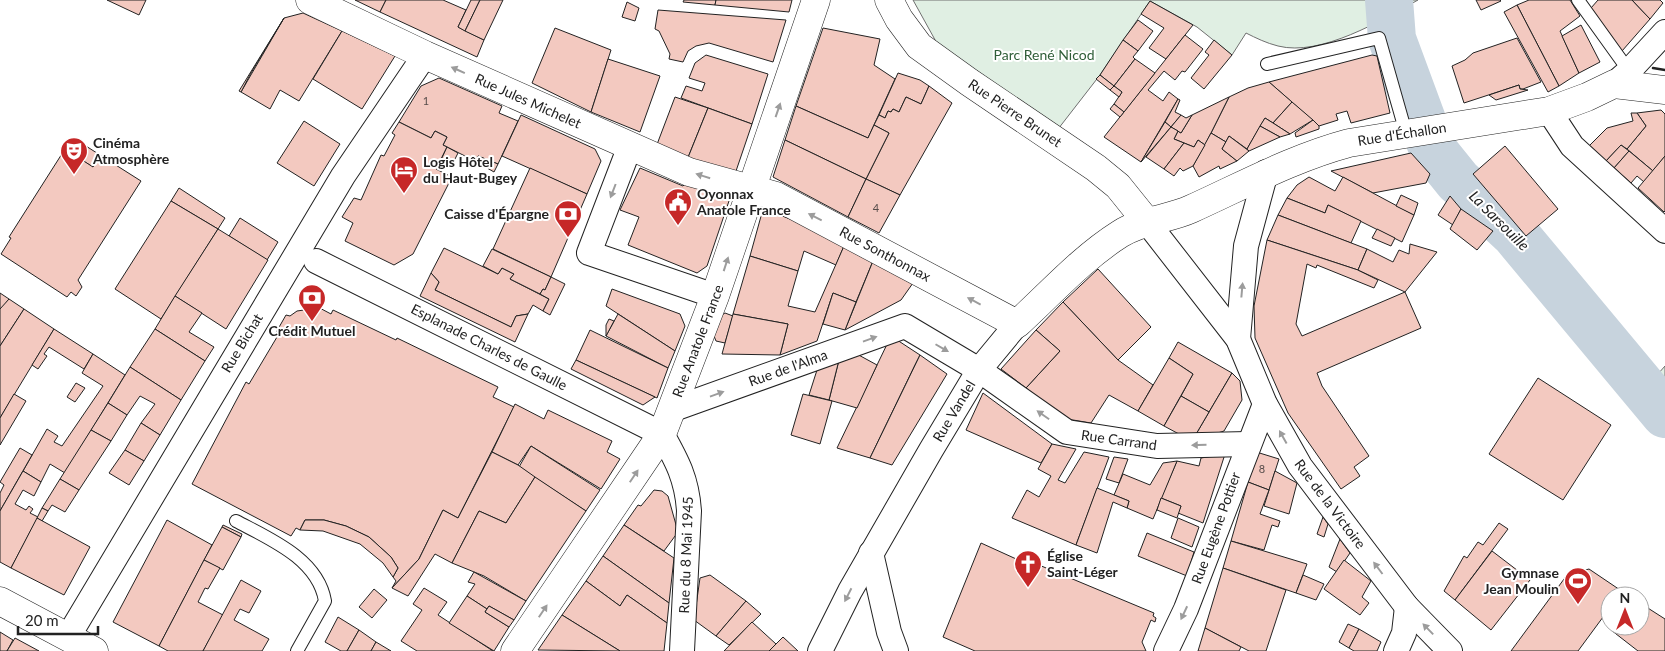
<svg xmlns="http://www.w3.org/2000/svg" width="1665" height="651" viewBox="0 0 1665 651" font-family="Lato,sans-serif">
	<rect width="100%" height="100%" fill="#fff"/>
	<g fill="#e0efe3" stroke="#6f6f6f">
		<path d="M913 0H1418C1382 20 1321 57 1278 46 1266 43 1256 38 1246 33L1232 55 1197 27 1150 1 1100 75 1055 133 939 47Z"/>
		<path d="M1665 366V408L1649 384Z"/>
	</g>
	<g fill="none" stroke-linecap="round" stroke-linejoin="round">
		<path stroke="#c7d3dd" stroke-width="48" d="M1389 0 1392 39 1433 150 1458 181 1515 234 1665 414"/>
	</g>
	<g fill="#f3c9c0" stroke="#222">
		<path d="M107 0H146L139 15Z"/>
		<path d="M355 0H386L380 12Z"/>
		<path d="M386 0H443L466 10 458 27 484 40 477 57 380 12Z"/>
		<path d="M471 0H480L465 31 458 27Z"/>
		<path d="M480 0H503L484 40 465 31Z"/>
		<path d="M684 0H716L715 5 683 2Z"/>
		<path d="M716 0H792L789 12 715 5Z"/>
		<path d="M1476 0H1500L1501 1 1481 10Z"/>
		<path d="M1529 0H1570L1580 16 1560 31 1579 73 1559 86 1517 5Z"/>
		<path d="M1598 0H1632L1650 19 1622 51 1591 8Z"/>
		<path d="M1632 0H1660L1663 3 1650 19Z"/>
		<path d="M1150 1 1193 25 1166 59 1149 48 1164 28 1141 14Z"/>
		<path d="M627 2 639 8 635 21 622 17Z"/>
		<path d="M1517 5 1559 86 1548 92 1504 12Z"/>
		<path d="M658 10 786 20 773 62 709 43 696 46 688 51 683 62 669 59 670 54 659 31 655 29Z"/>
		<path d="M303 13 342 31 299 101 280 90 270 109 241 92 284 18Z"/>
		<path d="M284 18 251 73 241 92 239 91Z"/>
		<path d="M1138 20 1153 31 1138 51 1123 40Z"/>
		<path d="M1581 25 1600 62 1579 73 1562 36Z"/>
		<path d="M555 28 611 50 591 112 532 83Z"/>
		<path d="M823 28 880 39 874 65 895 79 868 138 796 106Z"/>
		<path d="M342 31 395 56 362 109 313 79Z"/>
		<path d="M1185 35 1203 49 1185 72 1182 71 1175 80 1164 71 1148 90 1163 101 1169 92 1178 99 1141 162 1104 137Z"/>
		<path d="M1517 38 1541 82 1523 89H1520L1519 85 1464 103 1452 66 1465 60 1473 53Z"/>
		<path d="M1123 40 1138 51 1133 57 1135 59 1114 86 1100 75Z"/>
		<path d="M1214 40 1232 55 1204 89 1191 78 1209 55 1205 52Z"/>
		<path d="M706 55 768 74 752 124 681 98 686 86 702 91 705 83 689 78 695 63Z"/>
		<path d="M1372 55 1377 56 1390 113 1351 123 1347 111 1336 114 1338 120 1319 126 1269 82Z"/>
		<path d="M608 59 660 76 640 132 591 112Z"/>
		<path d="M1135 59 1155 73 1124 112 1114 104 1122 92 1114 86Z"/>
		<path d="M898 73 920 80 929 86 921 104 906 97 899 112 893 109 891 112 888 111 885 118 879 115Z"/>
		<path d="M1100 75 1114 86 1110 90 1096 79Z"/>
		<path d="M439 78 502 106 499 113 518 121 498 164 478 156 475 161 443 145 447 137 435 131 431 138 399 122 421 86Z"/>
		<path d="M1269 82 1292 102 1273 123 1265 118 1247 149 1229 136 1226 142 1211 133 1229 97 1248 88Z"/>
		<path d="M1519 85 1520 89 1528 90 1496 100 1489 95Z"/>
		<path d="M929 86 952 103 900 195 866 179 889 133 874 125 879 115 885 118 888 111 891 112 893 109 899 112 906 97 921 104Z"/>
		<path d="M1114 86 1122 92 1119 97 1110 90Z"/>
		<path d="M675 97 708 108 687 160 656 147Z"/>
		<path d="M1229 97 1205 145 1198 140 1194 147 1174 139 1178 131 1181 133 1192 115Z"/>
		<path d="M1178 99 1180 100 1175 112 1181 115 1171 127 1165 122Z"/>
		<path d="M1292 102 1313 120 1290 134 1273 123Z"/>
		<path d="M1114 104 1124 112 1120 117 1110 109Z"/>
		<path d="M796 106 868 138 874 125 889 133 866 179 785 140Z"/>
		<path d="M708 108 752 124 735 174 687 160Z"/>
		<path d="M1661 110 1665 114V156L1653 171 1627 149 1646 126 1637 113Z"/>
		<path d="M1631 113H1637L1646 126 1627 149 1621 145 1606 161 1589 146 1607 128 1633 121Z"/>
		<path d="M521 115 595 149 601 161 587 194 502 156Z"/>
		<path d="M1181 115 1186 118 1192 115 1181 133 1171 127Z"/>
		<path d="M1265 118 1273 123 1290 134 1280 137 1260 126Z"/>
		<path d="M1313 120 1319 126V129L1296 137 1295 133Z"/>
		<path d="M304 121 340 144 314 186 277 163Z"/>
		<path d="M399 122 431 138 435 131 447 137 443 145 447 147 436 169 452 177 413 254 394 265 345 241 353 223 342 217 354 198 361 200 381 155 384 156 395 135 392 133Z"/>
		<path d="M1165 122 1171 127 1141 162Z"/>
		<path d="M1260 126 1280 137 1249 151 1247 149Z"/>
		<path d="M1171 127 1178 131 1174 139 1184 143 1164 169 1146 157Z"/>
		<path d="M1211 133 1226 142 1222 149 1237 161 1220 169 1219 166 1199 177 1193 166Z"/>
		<path d="M1229 136 1249 151 1237 161 1222 149Z"/>
		<path d="M75 139 100 155 93 167 67 151Z"/>
		<path d="M785 140 866 179 848 217 773 177Z"/>
		<path d="M1198 140 1205 145 1193 166 1183 171 1180 168 1174 176 1164 169 1184 143 1194 147Z"/>
		<path d="M1621 145 1629 151 1614 168 1606 161Z"/>
		<path d="M1505 146 1558 209 1526 236 1473 174Z"/>
		<path d="M447 147 458 153 452 165 441 160Z"/>
		<path d="M65 149 93 167 100 155 141 181 78 280 82 287 76 296 71 292 67 297 1 254 11 238 9 237Z"/>
		<path d="M1629 151 1653 171 1644 182 1637 176 1631 183 1614 168Z"/>
		<path d="M1411 153 1430 174 1426 183 1373 193 1331 171Z"/>
		<path d="M478 156 498 164 494 172 475 161Z"/>
		<path d="M1665 156V211L1664 212 1638 188Z"/>
		<path d="M530 168 587 194 551 277 493 249Z"/>
		<path d="M640 168 683 186 686 183 730 198 707 266 697 273 628 245 639 217 620 210Z"/>
		<path d="M1309 177 1335 191 1343 177 1414 215 1402 242 1328 205 1325 213 1287 198 1297 185Z"/>
		<path d="M866 179 900 195 879 233 848 217Z"/>
		<path d="M179 188 225 218 218 229 171 201Z"/>
		<path d="M1401 195 1418 203 1414 215 1396 206Z"/>
		<path d="M1450 196 1461 209 1453 225 1438 215Z"/>
		<path d="M1287 198 1325 213 1328 205 1361 221 1351 243 1278 215Z"/>
		<path d="M171 201 218 229 161 319 115 289Z"/>
		<path d="M763 209 804 224 844 246 836 265 804 251 798 271 750 256Z"/>
		<path d="M1461 209 1493 231 1477 250 1450 229Z"/>
		<path d="M1278 215 1367 249 1358 270 1267 240Z"/>
		<path d="M240 218 278 242 267 260 229 236Z"/>
		<path d="M218 229 268 260 226 329 175 296Z"/>
		<path d="M1377 229 1395 238 1391 246 1372 238Z"/>
		<path d="M1267 240 1358 270 1378 280 1374 288 1317 265 1316 268 1307 264 1296 324 1302 336 1405 292 1421 328 1317 373 1322 386 1369 456 1354 467 1360 476 1341 489 1288 413 1255 338 1254 306Z"/>
		<path d="M1410 244 1437 252 1405 292 1358 270 1367 249 1393 262 1399 250 1409 254Z"/>
		<path d="M844 246 873 261 856 302 833 293 817 341 780 355 788 324 733 314 750 256 798 271 788 306 815 312Z"/>
		<path d="M444 248 498 274 502 268 514 274 510 279 549 299 543 311 533 305 528 314 516 316 511 327 435 290 439 282 431 273Z"/>
		<path d="M492 249 551 277 545 290 543 289 540 294 510 279 514 274 502 268 498 274 483 266Z"/>
		<path d="M873 261 913 283 901 300 845 330Z"/>
		<path d="M1098 269 1151 327 1118 360 1063 302Z"/>
		<path d="M431 273 439 282 435 290 511 327 516 316 528 314 515 342 420 296Z"/>
		<path d="M551 277 565 284 550 315 543 311 549 299 540 294 543 289 545 290Z"/>
		<path d="M612 289 680 314 685 326 675 351 606 306Z"/>
		<path d="M0 293 9 299 1 310 0 309Z"/>
		<path d="M833 293 856 302 845 330 823 324Z"/>
		<path d="M175 296 202 313 189 332 214 347 205 361 155 329Z"/>
		<path d="M9 299 24 309 0 346V309Z"/>
		<path d="M1063 302 1118 360 1153 385 1138 411 1109 395 1091 423 1067 419 1026 388 1060 351 1036 330Z"/>
		<path d="M314 305 331 314 333 310 396 340 397 338 498 387 493 397 514 407 458 518 443 510 419 559 392 588 396 581 393 577 398 568 391 557 369 537 346 526 324 520H305L300 530 296 528 291 536 192 484 246 382 249 384 277 337 274 336 286 315 290 316 297 311 311 309Z"/>
		<path d="M24 309 54 329 0 418V346Z"/>
		<path d="M725 313 733 316 725 343 716 341 714 336 720 316Z"/>
		<path d="M618 314 675 351 668 368 606 336Z"/>
		<path d="M733 314 788 324 780 355 722 354Z"/>
		<path d="M609 319 614 321 606 336V325Z"/>
		<path d="M54 329 93 354 84 369 49 347 44 354 47 356 38 369 32 365Z"/>
		<path d="M155 329 205 361 181 400 130 367Z"/>
		<path d="M590 330 668 368 657 398 576 360Z"/>
		<path d="M1036 330 1060 351 1026 388 1001 369Z"/>
		<path d="M891 336 920 355 914 367 870 458 837 448Z"/>
		<path d="M1178 342 1232 373 1209 412 1181 396 1193 374 1169 358Z"/>
		<path d="M855 353 877 365 857 408 829 400 839 360Z"/>
		<path d="M93 354 125 375 65 473 50 464 41 482 23 471 47 429 58 436 54 442 62 446 103 386 82 373Z"/>
		<path d="M920 355 947 374 892 465 870 458Z"/>
		<path d="M1169 358 1193 374 1164 426 1138 411Z"/>
		<path d="M576 360 655 397 643 405 571 369Z"/>
		<path d="M839 360 829 400 809 395 817 370Z"/>
		<path d="M130 367 181 400 160 435 141 423 155 404 140 396 127 415 108 403Z"/>
		<path d="M1232 373 1240 381 1242 400 1224 431 1192 441Z"/>
		<path d="M1538 378 1611 425 1563 500 1489 454Z"/>
		<path d="M76 383 85 388 75 402 67 397Z"/>
		<path d="M983 393 1052 444 1041 463 966 430Z"/>
		<path d="M14 394 26 401 0 445V418Z"/>
		<path d="M803 394 832 401 820 444 791 435Z"/>
		<path d="M1181 396 1209 412 1192 441 1164 426Z"/>
		<path d="M108 403 127 415 111 441 91 430Z"/>
		<path d="M515 404 544 419 548 410 612 441 607 452 620 459 601 489 531 446 518 465 492 452Z"/>
		<path d="M141 423 160 435 144 461 125 450Z"/>
		<path d="M91 430 111 441 79 490 60 479Z"/>
		<path d="M1052 444 1076 449 1058 480 1065 483 1084 452 1109 457 1076 545 1012 518 1027 490 1039 497 1051 476 1038 469Z"/>
		<path d="M531 446 600 490 586 511 519 467Z"/>
		<path d="M20 448 32 455 0 511V493L4 485 0 482Z"/>
		<path d="M125 450 144 461 129 485 109 473Z"/>
		<path d="M1253 451 1279 459 1269 490 1248 482Z"/>
		<path d="M492 452 518 465 535 477 506 523 479 511 452 563 435 554 408 596 392 588 419 559 443 510 458 518Z"/>
		<path d="M1225 454 1203 523 1178 513 1181 506 1161 498 1177 461 1199 466 1201 458Z"/>
		<path d="M1114 457 1128 459 1119 483 1106 479Z"/>
		<path d="M1177 461 1153 519 1127 508 1129 501 1114 495 1123 474 1150 485 1163 463Z"/>
		<path d="M23 471 41 482 34 496 23 490 15 504 26 510 29 506 33 509 30 513 38 517 11 568 0 562V511Z"/>
		<path d="M1275 471 1297 483 1289 514 1264 506Z"/>
		<path d="M535 477 586 511 526 601 484 576 452 563 479 511 506 523Z"/>
		<path d="M60 479 79 490 65 512 52 505 48 511 42 508Z"/>
		<path d="M1248 482 1269 490 1260 514 1280 521 1278 527 1272 525 1264 550 1231 541Z"/>
		<path d="M1097 488 1129 501 1127 508 1113 502 1097 553 1076 545Z"/>
		<path d="M654 490 662 491 668 496 678 532 664 551 624 525 638 505 641 506Z"/>
		<path d="M1161 498 1181 506 1177 518 1157 510Z"/>
		<path d="M42 508 48 511 42 521 37 518Z"/>
		<path d="M1323 517 1328 524 1324 537 1317 534Z"/>
		<path d="M37 518 90 547 64 595 11 568Z"/>
		<path d="M1178 518 1199 527 1192 547 1171 538Z"/>
		<path d="M167 520 212 545 159 646 113 622Z"/>
		<path d="M305 520H324L346 526 369 537 391 557 398 568 393 577 383 563 360 544 323 531 300 530Z"/>
		<path d="M1499 523 1508 529 1455 600 1444 591 1464 556 1467 558 1478 542 1483 545Z"/>
		<path d="M223 525 242 534 241 537 222 527Z"/>
		<path d="M624 525 674 558 669 603 603 556Z"/>
		<path d="M222 527 241 537 223 570 204 560Z"/>
		<path d="M1147 533 1194 552 1187 576 1138 556Z"/>
		<path d="M1340 539 1350 553 1337 572 1329 567Z"/>
		<path d="M1231 541 1307 564 1296 593 1223 568Z"/>
		<path d="M981 543 1025 563 1027 560 1154 613 1153 616 1156 618 1155 622 1151 620 1142 642 1146 651H975L943 637Z"/>
		<path d="M1492 551 1530 580 1491 630 1455 600Z"/>
		<path d="M603 556 669 603 667 623 627 595 620 606 586 581Z"/>
		<path d="M204 560 220 568 208 589 205 588 198 602 223 615 203 651H168L159 646Z"/>
		<path d="M1344 560 1371 581 1362 597 1369 603 1360 615 1324 589Z"/>
		<path d="M1223 568 1286 590 1266 651H1249L1205 628Z"/>
		<path d="M1589 569 1629 596H1610V617L1606 613 1578 651H1511L1567 575Z"/>
		<path d="M474 572 526 601 514 620 489 606 487 609 467 596 475 584 468 582Z"/>
		<path d="M710 575 746 601 716 636 694 620 700 578Z"/>
		<path d="M1303 575 1324 584 1316 600 1296 593Z"/>
		<path d="M241 580 261 591 249 613 240 609 234 620 269 639 262 651H203Z"/>
		<path d="M586 581 620 606 627 595 667 623 664 651H620L562 615Z"/>
		<path d="M424 588 447 602 438 615 493 651H417L401 641 422 610 413 604Z"/>
		<path d="M374 589 387 600 372 618 359 607Z"/>
		<path d="M467 596 487 609 485 612 509 627 494 651 449 623Z"/>
		<path d="M746 601 761 614 729 645 716 636Z"/>
		<path d="M1640 603 1665 619V651H1638L1611 630 1614 626H1640Z"/>
		<path d="M489 606 514 620 509 627 485 612Z"/>
		<path d="M562 615 620 651 538 650Z"/>
		<path d="M338 617 359 630 347 651H341L325 642Z"/>
		<path d="M752 622 776 644 769 651H724Z"/>
		<path d="M1348 624 1359 629 1349 648 1339 642Z"/>
		<path d="M1205 628 1241 647 1239 651H1198Z"/>
		<path d="M1359 629 1381 642 1377 651H1354L1349 648Z"/>
		<path d="M359 630 376 642 371 651H347Z"/>
		<path d="M0 632 13 640 7 651H0Z"/>
		<path d="M783 637 798 651H769Z"/>
		<path d="M15 638 39 651H7Z"/>
		<path d="M376 642 391 651H371Z"/>
	</g>
	<g fill="none" stroke-linecap="round" stroke-linejoin="round">
		<g stroke="#222" stroke-width="14">
			<g id="lane">
				<path d="M1578 0 1629 71"/>
				<path d="M1267 64 1379 38 1406 133"/>
				<path d="M236 521C270 539 318 559 325 601L297 651"/>
			</g>
		</g>
		<g stroke="#222" stroke-width="26">
			<g id="street">
				<path d="M1614 84 1629 71 1665 32"/>
				<path d="M1549 111 1572 146 1665 231"/>
				<path d="M630 146 589 253 715 296"/>
				<path d="M1147 222 1238 339 1265 404 1300 466 1407 607 1450 651"/>
				<path d="M316 261 662 434C677 461 687 479 689 511L682 651"/>
				<path d="M1238 339 1246 246 1266 172"/>
				<path d="M671 410 905 326 979 370 1067 432 1157 446 1248 444"/>
				<path d="M871 553 889 632 896 651"/>
				<path d="M68 637 343 176 425 55"/>
				<path d="M820 651 850 591 931 450 979 370 1017 324"/>
				<path d="M1166 651 1186 609 1265 404"/>
				<path d="M1396 651 1404 633 1407 607"/>
			</g>
		</g>
		<g stroke="#222" stroke-width="29">
			<g id="secondary">
				<path d="M310 0 425 55 689 172 776 196 1017 324C1050 294 1082 258 1120 234 1142 220 1169 219 1191 209 1244 185 1293 158 1349 143L1549 111 1587 97 1614 84 1665 90"/>
				<path d="M889 0 899 19 919 46 969 82 1096 168 1118 186 1147 222"/>
				<path d="M0 601 94 651"/>
				<path d="M515 651 662 434 715 296 816 0"/>
			</g>
		</g>
		<use href="#lane" stroke="#fff" stroke-width="12"/>
		<use href="#street" stroke="#fff" stroke-width="24"/>
		<use href="#secondary" stroke="#fff" stroke-width="28"/>
		<path stroke="#222" stroke-width="2.5" d="M1653 68 1665 70"/>
	</g>
	<defs><path id="oneway-solid" d="M-6-.8H1V-3.2L6.5 0L1 3.2V.8H-6Z" transform="scale(1.25)"/></defs>
	<g fill="#9c9c9c">
		<use href="#oneway-solid" transform="translate(458 70) rotate(-156)"/>
		<use href="#oneway-solid" transform="translate(778 110) rotate(-71)"/>
		<use href="#oneway-solid" transform="translate(703 176) rotate(-163)"/>
		<use href="#oneway-solid" transform="translate(613 191) rotate(111)"/>
		<use href="#oneway-solid" transform="translate(815 217) rotate(-153)"/>
		<use href="#oneway-solid" transform="translate(726 264) rotate(-72)"/>
		<use href="#oneway-solid" transform="translate(1242 290) rotate(-85)"/>
		<use href="#oneway-solid" transform="translate(974 301) rotate(-152)"/>
		<use href="#oneway-solid" transform="translate(870 339) rotate(-20)"/>
		<use href="#oneway-solid" transform="translate(942 348) rotate(30)"/>
		<use href="#oneway-solid" transform="translate(717 394) rotate(-20)"/>
		<use href="#oneway-solid" transform="translate(1043 415) rotate(-145)"/>
		<use href="#oneway-solid" transform="translate(1283 437) rotate(-119)"/>
		<use href="#oneway-solid" transform="translate(1199 445) rotate(179)"/>
		<use href="#oneway-solid" transform="translate(634 476) rotate(-56)"/>
		<use href="#oneway-solid" transform="translate(1378 568) rotate(-127)"/>
		<use href="#oneway-solid" transform="translate(848 595) rotate(117)"/>
		<use href="#oneway-solid" transform="translate(543 611) rotate(-56)"/>
		<use href="#oneway-solid" transform="translate(1184 613) rotate(115)"/>
		<use href="#oneway-solid" transform="translate(1428 629) rotate(-134)"/>
	</g>
	<defs>
		<g id="theatre-pin" transform="scale(1.4375)"><path d="M0 17L-7.5 6A9.5 9.5 0 1 1 7.5 6Z" fill="#c62828" stroke="#fff"/><path d="M-5-5.5Q0-4 5-5.5V0Q5 5 0 6Q-5 5-5 0ZM-3.3-2.5H-1v1.5H-3.3ZM1-2.5H3.3v1.5H1ZM-2.8 1Q0 5.5 2.8 1Z" fill="#fff"/></g>
		<g id="hotel-pin" transform="scale(1.4375)"><path d="M0 17L-7.5 6A9.5 9.5 0 1 1 7.5 6Z" fill="#c62828" stroke="#fff"/><path d="M-6-4.5h1.5V1H6V5H4.5V3h-9V5H-6ZM-4 0a1.8 1.8 0 1 1 3.6 0ZM.5 0V-2.5h3Q6-2.5 6 0Z" fill="#fff"/></g>
		<g id="civic-pin" transform="scale(1.4375)"><path d="M0 17L-7.5 6A9.5 9.5 0 1 1 7.5 6Z" fill="#c62828" stroke="#fff"/><path d="M-.6-6.5H3V-4.5H.6V-3L4-1V1h2V6H-6V1h2V-1L-.6-3ZM-1.2 2.5V6h2.4V2.5Z" fill="#fff"/></g>
		<g id="bank-pin" transform="scale(1.4375)"><path d="M0 17L-7.5 6A9.5 9.5 0 1 1 7.5 6Z" fill="#c62828" stroke="#fff"/><path d="M-6-4H6V4H-6ZM0-2.3a2.3 2.3 0 1 0 0 4.6a2.3 2.3 0 1 0 0-4.6Z" fill="#fff"/></g>
		<g id="church-pin" transform="scale(1.4375)"><path d="M0 17L-7.5 6A9.5 9.5 0 1 1 7.5 6Z" fill="#c62828" stroke="#fff"/><path d="M-1.2-6h2.4v3.5h3.3v2.4h-3.3V6h-2.4V-.1h-3.3v-2.4h3.3Z" fill="#fff"/></g>
		<g id="stadium-pin" transform="scale(1.4375)"><path d="M0 17L-7.5 6A9.5 9.5 0 1 1 7.5 6Z" fill="#c62828" stroke="#fff"/><path d="M0-5a6.5 5 0 1 0 0 10a6.5 5 0 1 0 0-10ZM-3.5-1.8h7v3.6h-7Z" fill="#fff"/></g>
	</defs>
	<g fill-rule="evenodd">
		<use href="#theatre-pin" x="74" y="151"/>
		<use href="#hotel-pin" x="404" y="170"/>
		<use href="#civic-pin" x="678" y="202"/>
		<use href="#bank-pin" x="568" y="214"/>
		<use href="#bank-pin" x="312" y="298"/>
		<use href="#church-pin" x="1028" y="564"/>
		<use href="#stadium-pin" x="1578" y="581"/>
	</g>
	<g text-anchor="middle" stroke-width="4" stroke-linejoin="round" paint-order="stroke">
		<g font-size="11" fill="#564c4a">
			<text x="426" y="105">1</text>
			<text x="876" y="212">4</text>
			<text x="1262" y="473">8</text>
		</g>
		<g font-size="14" fill="#2f5e38" stroke="#fff">
			<text x="1044" y="60">Parc René Nicod</text>
		</g>
		<g font-size="14" fill="#222" stroke="#fff">
			<text transform="translate(528 101) rotate(24)" y="5">Rue Jules Michelet</text>
			<text transform="translate(1015 113) rotate(34)" y="5">Rue Pierre Brunet</text>
			<text transform="translate(1402 134) rotate(-9)" y="5">Rue d'Échallon</text>
			<text transform="translate(885 254) rotate(28)" y="5">Rue Sonthonnax</text>
			<text transform="translate(698 341) rotate(-69)" y="5">Rue Anatole France</text>
			<text transform="translate(242 343) rotate(-59)" y="5">Rue Bichat</text>
			<text transform="translate(489 347) rotate(27)" y="5">Esplanade Charles de Gaulle</text>
			<text transform="translate(788 368) rotate(-20)" y="5">Rue de l'Alma</text>
			<text transform="translate(954 411) rotate(-59)" y="5">Rue Vandel</text>
			<text transform="translate(1119 440) rotate(8)" y="5">Rue Carrand</text>
			<text transform="translate(1330 504) rotate(53)" y="5">Rue de la Victoire</text>
			<text transform="translate(1216 528) rotate(-70)" y="5">Rue Eugène Pottier</text>
			<text transform="translate(686 555) rotate(-88)" y="5">Rue du 8 Mai 1945</text>
		</g>
		<g font-size="14" font-weight="bold" fill="#222" stroke="#fff" text-anchor="start">
			<text x="93" y="148">Cinéma<tspan x="93" dy="16">Atmosphère</tspan></text>
			<text x="423" y="167">Logis Hôtel<tspan x="423" dy="16">du Haut-Bugey</tspan></text>
			<text x="697" y="199">Oyonnax<tspan x="697" dy="16">Anatole France</tspan></text>
			<text x="549" y="219" text-anchor="end">Caisse d'Épargne</text>
			<text x="312" y="336" text-anchor="middle">Crédit Mutuel</text>
			<text x="1047" y="561">Église<tspan x="1047" dy="16">Saint-Léger</tspan></text>
			<text x="1559" y="578" text-anchor="end">Gymnase<tspan x="1559" dy="16">Jean Moulin</tspan></text>
		</g>
		<g font-size="15" font-style="italic" fill="#222" stroke="#fff">
			<text transform="translate(1499 221) rotate(45)" y="5">La Sarsouille</text>
		</g>
	</g>
	<g transform="translate(1625 611)"><circle r="24" fill="#ffffff" stroke="#a7a7a7"/>
	<path d="M0-4L9 19L0 12L-9 19Z" fill="#c62828"/>
	<text y="-8" font-size="14" font-weight="bold" text-anchor="middle" fill="#222222">N</text>
	</g>
	<path d="M18 626v8h80v-8" fill="none" stroke="#222222" stroke-width="2.5"/>
	<text x="25" y="626" font-size="15" fill="#222222" stroke="#ffffff" stroke-width="4" paint-order="stroke">20 m</text>
</svg>
